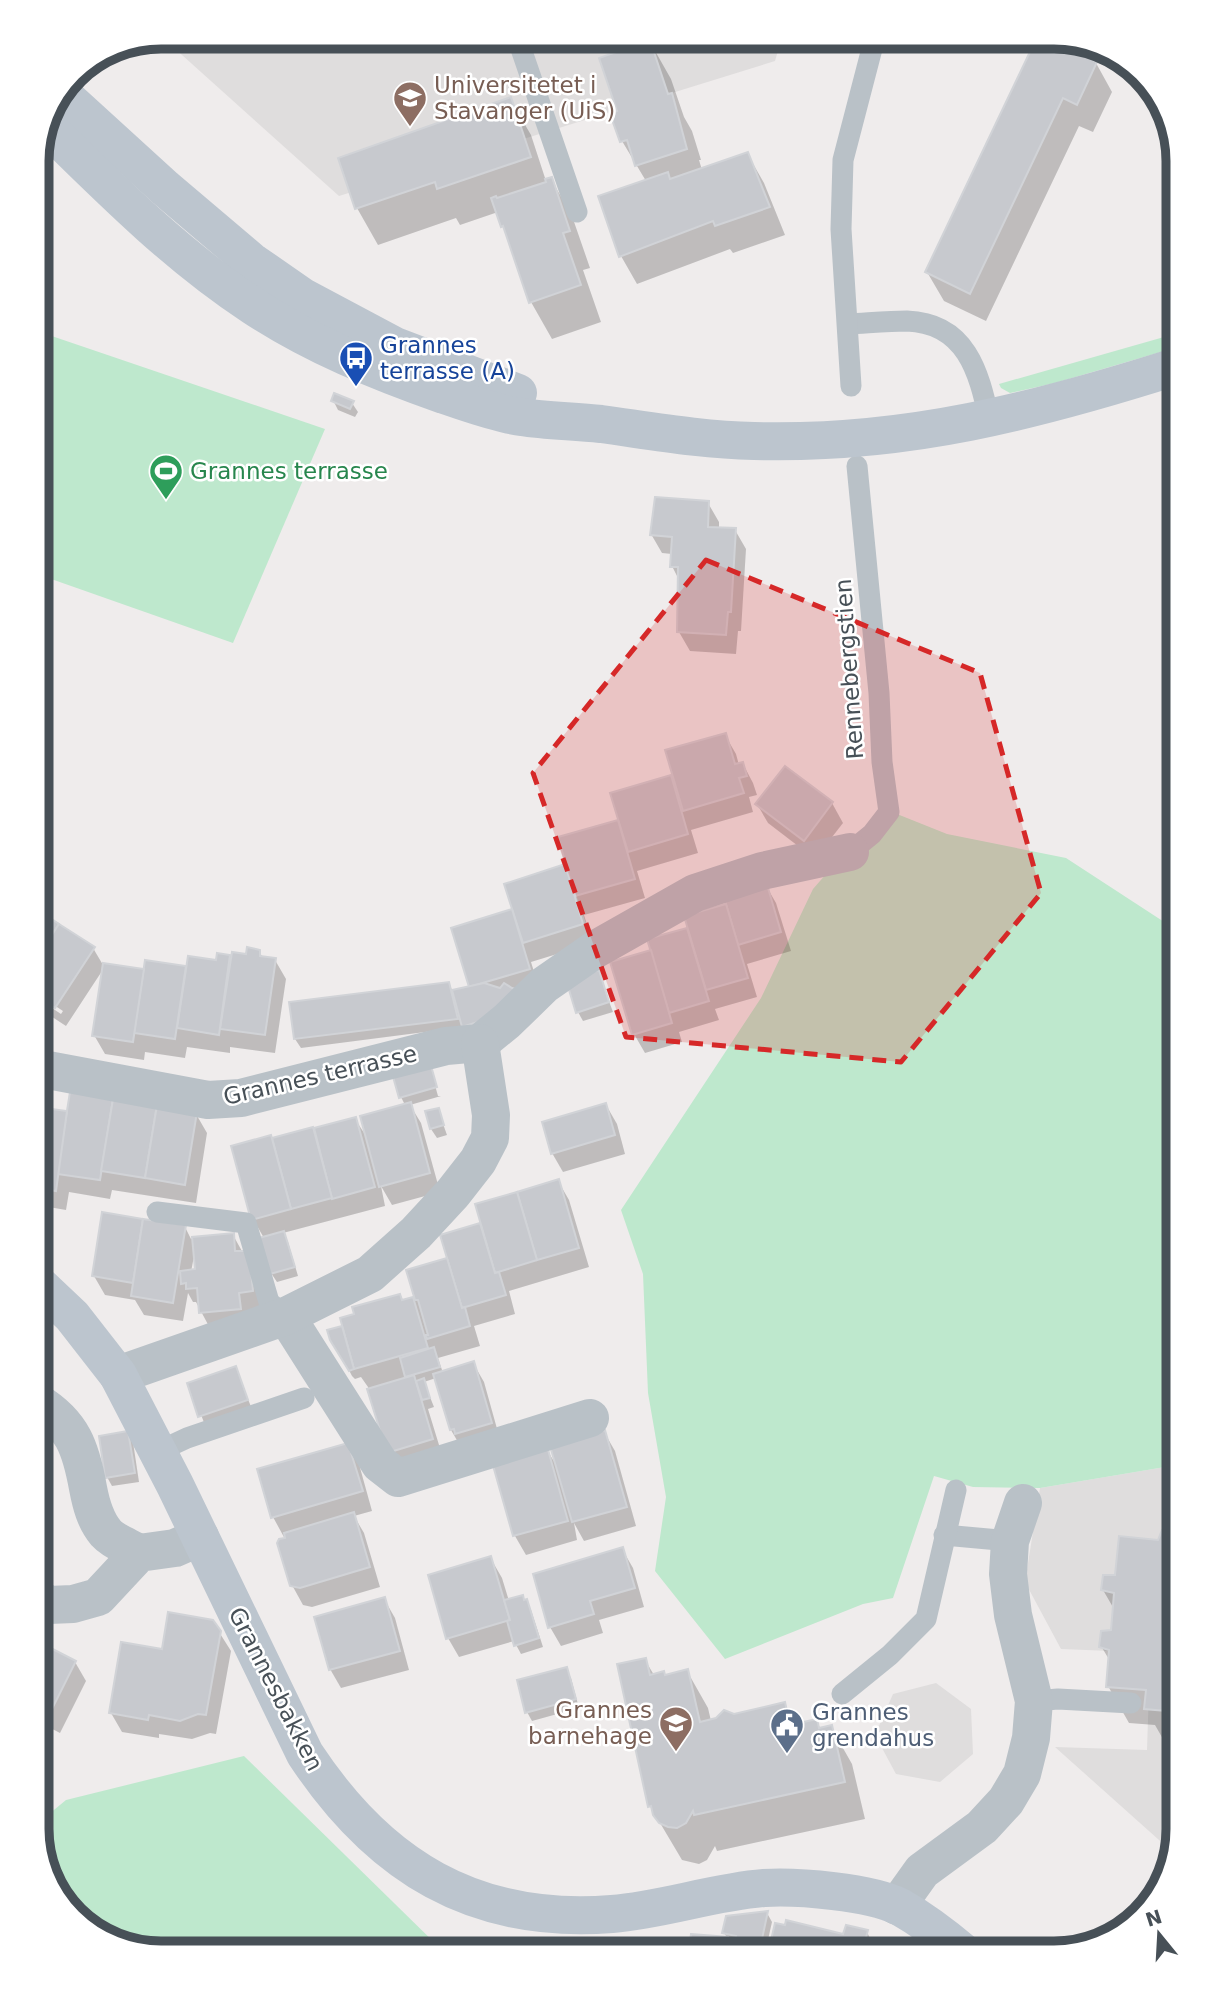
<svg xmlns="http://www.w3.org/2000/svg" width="1215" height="1990" viewBox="0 0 1215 1990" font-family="'DejaVu Sans',sans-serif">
	<rect width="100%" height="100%" fill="#efecec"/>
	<g fill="#dfdddd">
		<path d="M162 37H782L775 61 339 196Z"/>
		<path d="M1171 1466 1178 1469V1830L1174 1846 1168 1848 1055 1747 1147 1750 1149 1688 1111 1651 1061 1649 1025 1582 1040 1488Z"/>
		<path d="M936 1683 971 1709 973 1754 940 1782 896 1774 875 1735 893 1694Z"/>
	</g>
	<g fill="#bee8cd">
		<path d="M37 331 325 429 233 643 37 574Z"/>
		<path d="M1178 333V347L1055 383 1010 393 1001 388 999 384Z"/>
		<path d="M897 814 947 834 1066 858 1178 931V1469L1171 1466 1040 1488 973 1487 934 1476 893 1598 863 1604 725 1659 655 1571 666 1497 648 1393 643 1274 621 1210 761 998 813 889 834 865Z"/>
		<path d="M244 1756 443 1951 153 1953 92 1933 50 1884 37 1824 66 1800Z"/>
	</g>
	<g fill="#0003" fill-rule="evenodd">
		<path d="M1039 37 1096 63 1112 92 1093 132 1079 126 986 321 944 301 927 272Z"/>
		<path d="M650 42 671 79 684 117 692 131 701 160H699L702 170 748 155 764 183 785 235 733 253 730 249 637 284 621 256 646 181 622 141 619 112Z"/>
		<path d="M510 99 531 135 546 181 551 179 572 216 590 268 583 270 601 322 552 339 531 302 509 239 498 212 460 225 456 218 378 245 357 208Z"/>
		<path d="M333 400 352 403 358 412 355 417 338 410Z"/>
		<path d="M708 503 719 522V529L735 530 746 549 741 631H738L736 654 690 651 679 632V580L672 566V554L662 553 651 534Z"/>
		<path d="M725 735 736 754 739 765 743 764 753 783 757 795 749 797 753 812 691 830 698 853 637 871 645 898 584 915 593 943 531 962 539 988 492 1028 464 1027 301 1048 295 1039 448 984 453 991 471 988 453 929 514 910 506 885 567 866 560 838 621 821 613 794 674 776Z"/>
		<path d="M832 803 843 823 815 859 768 823 757 804Z"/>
		<path d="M765 884 776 903 791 951 747 964 757 997 715 1009 719 1020 679 1032 682 1042 645 1053 634 1034 653 951 650 940 689 929Z"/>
		<path d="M37 910 93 948 103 965 145 971 147 962 188 968 218 962 219 955 248 956 259 951 263 958 275 960 286 979 275 1053 230 1047V1053L187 1047 185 1058 145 1052 144 1060 105 1054 94 1035 104 968 66 1026 37 1007V998L61 1014 63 1011 37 994Z"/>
		<path d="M598 972 613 1012 583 1021 578 1012Z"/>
		<path d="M429 1064 438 1096H441L410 1105 421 1123 440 1192 392 1205 381 1186 385 1206 283 1233 288 1242 298 1276 277 1282 271 1273 264 1238 253 1219 272 1140 355 1119 366 1136 405 1105 401 1097Z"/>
		<path d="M606 1105 617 1124 625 1154 563 1172 552 1153Z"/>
		<path d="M37 1108 68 1113 196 1114 207 1133 196 1203 112 1190 110 1199 69 1192 66 1210 37 1205Z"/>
		<path d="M438 1110 447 1135 437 1138 431 1129 427 1112Z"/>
		<path d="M558 1181 569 1200 589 1267 509 1291 515 1314 474 1326 480 1346 438 1358 443 1373 473 1363 484 1382 501 1443 462 1449 451 1430 436 1378 424 1382 434 1407 428 1409 443 1458 399 1472 388 1453 368 1387 361 1377 355 1379 352 1376 329 1331 416 1298 449 1259 442 1236 482 1224Z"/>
		<path d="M104 1214 185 1227 191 1239 233 1235 243 1253 262 1310 212 1332 196 1302H193L188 1293 183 1321 144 1315 135 1300 105 1295 94 1276ZM194 1256 197 1271 191 1272Z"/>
		<path d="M235 1368 252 1409 205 1425 189 1384Z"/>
		<path d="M604 1432 615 1451 636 1526 584 1541 574 1523 577 1540 526 1555 515 1536 495 1463 546 1448 556 1465Z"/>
		<path d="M128 1433 133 1442 139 1482 112 1486 107 1477Z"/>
		<path d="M348 1445 359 1464 372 1511 354 1516 364 1533 380 1587 312 1607 303 1605 292 1585 285 1539 273 1517Z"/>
		<path d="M1176 1532 1178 1537V1747L1167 1746 1155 1725 1129 1723 1108 1686 1110 1661 1101 1646 1112 1631 1114 1609 1103 1590 1160 1541Z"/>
		<path d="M622 1549 633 1568 644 1607 599 1620 603 1633 561 1646 550 1627Z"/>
		<path d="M491 1559 502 1578 509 1601H526L531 1610 543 1647 521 1654 514 1641 459 1657 448 1638 430 1577Z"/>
		<path d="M384 1599 395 1618 409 1670 341 1688 330 1669Z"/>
		<path d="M219 1632 231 1651 216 1734 210 1733 192 1739 159 1734V1738L122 1732 111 1713 163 1651Z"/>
		<path d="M37 1643 75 1662 86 1681 60 1733 37 1721Z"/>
		<path d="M645 1660 654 1675 665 1676 687 1671 708 1708 711 1721 784 1704 796 1725 816 1721 821 1730 831 1727 852 1764 865 1819 717 1851 715 1846 707 1860 699 1864 682 1860 650 1806Z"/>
		<path d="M566 1669 571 1678 579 1708 532 1721 527 1712Z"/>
		<path d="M767 1913 772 1922 765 1953H640L641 1942 656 1941 660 1948 691 1951 692 1936 728 1939 724 1933ZM728 1942 736 1943 734 1952Z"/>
		<path d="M776 1925 845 1936 867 1932 877 1953H770Z"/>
	</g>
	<g fill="#c7c9ce" stroke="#d1d3d7" stroke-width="2">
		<path d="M1037 37H1045L1097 62 1077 105 1063 98 970 294 925 272Z"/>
		<path d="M650 40 668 94 672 93 687 149 635 166 627 140 620 142 610 114 617 111 599 58Z"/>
		<path d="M511 97 531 157 437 189 435 182 355 209 338 158Z"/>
		<path d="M748 152 770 207 715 226 713 221 619 257 598 196 668 172 670 179Z"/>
		<path d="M552 177 570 231 563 233 581 285 529 303 503 226 501 227 491 198 496 196 497 198 546 182 545 179Z"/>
		<path d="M334 393 354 401 350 409 331 401Z"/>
		<path d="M655 497 709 501 708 527 736 528 731 612H728L726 635 677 632 678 567H670L672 537 650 535Z"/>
		<path d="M726 733 735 764 743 762 747 776 739 778 744 793 683 811 665 750Z"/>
		<path d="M785 766 833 802 804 841 755 804Z"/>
		<path d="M671 775 688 834 628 852 610 793Z"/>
		<path d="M618 820 635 879 575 896 558 837Z"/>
		<path d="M565 864 583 924 523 943 504 884Z"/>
		<path d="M766 881 781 932 738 945 723 894Z"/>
		<path d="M726 904 748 978 706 990 684 916Z"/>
		<path d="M37 909 59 924 37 958Z"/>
		<path d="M512 909 530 969 469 987 451 928Z"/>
		<path d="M59 924 95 947 55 1008 37 996V958Z"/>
		<path d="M687 928 709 1001 669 1013 647 939Z"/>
		<path d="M247 947 260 950V956L276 958 265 1035 220 1029 232 952 246 954Z"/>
		<path d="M651 950 672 1023 632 1035 610 962Z"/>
		<path d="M217 953 230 955 219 1035 177 1028 188 956 216 960Z"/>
		<path d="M145 960 186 966 175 1039 134 1033Z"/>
		<path d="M103 963 144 969 133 1042 92 1036Z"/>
		<path d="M599 970 609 1002 576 1013 566 980Z"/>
		<path d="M449 982 458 1019 294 1039 289 1002Z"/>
		<path d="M484 983 500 988 504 983 512 988 516 989 487 1019 462 1027 452 990Z"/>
		<path d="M428 1055 437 1087 399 1098 390 1066Z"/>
		<path d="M70 1092 113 1099 100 1180 57 1174Z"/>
		<path d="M113 1099 157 1105 145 1178 101 1171Z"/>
		<path d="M411 1102 430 1173 379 1187 360 1116Z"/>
		<path d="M606 1103 615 1135 551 1154 542 1122Z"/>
		<path d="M157 1105 197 1112 185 1185 145 1178Z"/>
		<path d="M37 1107 67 1111 56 1191 37 1188Z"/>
		<path d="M439 1108 444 1125 430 1129 425 1111Z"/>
		<path d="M356 1117 375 1187 332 1199 314 1128Z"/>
		<path d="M313 1127 332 1198 291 1209 272 1138Z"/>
		<path d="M271 1135 291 1209 251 1220 231 1146Z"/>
		<path d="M559 1179 579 1248 537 1260 517 1192Z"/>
		<path d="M517 1192 537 1260 495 1273 475 1204Z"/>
		<path d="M102 1212 143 1219 133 1283 92 1276Z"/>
		<path d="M143 1219 186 1225 173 1303 131 1296Z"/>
		<path d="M480 1223 495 1273 499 1272 506 1295 462 1308 440 1235Z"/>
		<path d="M284 1231 295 1267 270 1274 259 1238Z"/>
		<path d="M234 1233 235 1251H249L253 1291 239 1293 241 1309 199 1313 197 1288 186 1289V1283L181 1284 180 1271 195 1269 192 1237Z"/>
		<path d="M447 1258 462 1308 465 1307 470 1326 427 1339 425 1335H428L418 1300H415L406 1270Z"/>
		<path d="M400 1294 402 1300 413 1297 428 1348 354 1369 340 1318 354 1314 352 1307Z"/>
		<path d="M342 1326 354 1369 349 1371 330 1340 327 1330Z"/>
		<path d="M434 1347 440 1367 405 1377 400 1358Z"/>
		<path d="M474 1361 492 1423 455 1434 454 1429 450 1430 433 1374Z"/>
		<path d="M236 1366 248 1400 198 1417 187 1383Z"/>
		<path d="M414 1375 433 1439 387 1453 367 1389Z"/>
		<path d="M424 1378 430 1398 422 1400 416 1381Z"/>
		<path d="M605 1430 627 1507 572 1522 550 1446Z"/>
		<path d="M128 1431 135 1473 105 1478 99 1436Z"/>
		<path d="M348 1443 363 1491 271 1518 257 1469Z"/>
		<path d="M547 1446 568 1521 513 1536 492 1462Z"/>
		<path d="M354 1512 370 1567 300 1588 290 1586 277 1543 279 1539 285 1538 284 1533Z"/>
		<path d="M1162 1530 1177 1531 1178 1538V1712L1144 1709 1146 1690 1106 1687 1109 1650 1099 1647 1101 1631 1111 1630 1114 1593 1101 1590 1103 1575H1115L1119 1536 1158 1540Z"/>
		<path d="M623 1547 635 1588 590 1601 594 1614 548 1628 533 1574Z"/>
		<path d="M491 1556 510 1620 446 1639 428 1575Z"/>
		<path d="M523 1595 524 1600 527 1599 539 1638 514 1646 507 1621 510 1620 504 1600Z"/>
		<path d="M385 1597 400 1651 329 1670 314 1617Z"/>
		<path d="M168 1612 213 1620 221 1631 206 1715 198 1714 180 1721 149 1715 148 1720 109 1713 121 1642 162 1649Z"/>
		<path d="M37 1641 76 1661 49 1715 37 1709Z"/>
		<path d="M646 1658 650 1675 664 1671 665 1675 688 1669 700 1722 716 1718 724 1710 734 1714 785 1702 790 1725 817 1719 819 1728 832 1725 845 1782 694 1815 693 1811 686 1823 677 1828 668 1827 659 1823 653 1815 651 1806 648 1807 617 1664Z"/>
		<path d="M567 1667 576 1699 525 1713 517 1680Z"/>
		<path d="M768 1911 759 1953 733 1949 736 1936 722 1933 726 1916Z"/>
		<path d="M786 1920 843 1934 846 1925 868 1930 862 1953H768L775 1923 785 1925Z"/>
		<path d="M691 1934 728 1937 726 1953H638L639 1941 657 1939 656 1945 689 1949Z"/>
	</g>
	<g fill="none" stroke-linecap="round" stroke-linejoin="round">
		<g stroke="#b9c1c7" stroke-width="21">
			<path d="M517 37 577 212"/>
			<path d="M848 324C868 323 888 321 907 321 966 323 979 372 989 419"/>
			<path d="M851 386 841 229 843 160 875 37"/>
			<path d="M850 852 872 834 889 812 882 762 879 693 857 466"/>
			<path d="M157 1212 246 1223 269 1302 286 1316"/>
			<path d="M157 1452 187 1438 304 1398"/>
			<path d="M944 1535 1010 1541"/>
			<path d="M842 1694 890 1655 926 1619 956 1490"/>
			<path d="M1034 1701 1058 1699 1131 1703"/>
		</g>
		<g stroke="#b9c1c7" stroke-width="38">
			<path d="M37 1068 208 1100 241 1098 446 1046 480 1043 507 1021 544 985 596 949 695 893 762 871 850 852"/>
			<path d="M286 1316 380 1464 398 1478 590 1418"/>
			<path d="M118 1375 286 1316 370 1274 416 1233 453 1193 478 1161 490 1138 491 1115 480 1043"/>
			<path d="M37 1402C73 1424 81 1449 88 1488 91 1504 95 1520 106 1533 114 1542 129 1547 139 1553"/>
			<path d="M37 1598 49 1605 73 1604 98 1597 139 1553 175 1548 200 1537"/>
			<path d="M897 1906 922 1871 982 1827 1006 1801 1022 1774 1031 1738 1034 1701 1013 1615 1008 1574 1010 1541 1023 1503"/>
		</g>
		<g stroke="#bcc5ce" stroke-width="38">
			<path d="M63 95 165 188 251 261 303 297 395 346 518 393"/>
			<path d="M48 128C112 191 178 257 253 306 312 345 378 372 444 395 469 403 495 413 521 417 547 421 574 421 601 424 652 431 703 440 754 441 906 445 1036 411 1178 366"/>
			<path d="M37 1283 72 1316 118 1375 175 1485 305 1754C379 1866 474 1925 612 1914 663 1910 713 1892 764 1888 798 1886 870 1892 900 1907 923 1920 944 1936 964 1953"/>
		</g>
	</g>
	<path fill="#d62828" fill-opacity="0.2" stroke="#d62828" stroke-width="5" stroke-dasharray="14 9" stroke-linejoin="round" d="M706 560 980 673 1041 893 901 1062 626 1037 533 773Z"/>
	<defs>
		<g id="university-pin" transform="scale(1.75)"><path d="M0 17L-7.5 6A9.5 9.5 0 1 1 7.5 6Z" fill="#8d6e63" stroke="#fff"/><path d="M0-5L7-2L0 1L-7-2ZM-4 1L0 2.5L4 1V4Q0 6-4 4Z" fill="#fff"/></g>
		<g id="bus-pin" transform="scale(1.75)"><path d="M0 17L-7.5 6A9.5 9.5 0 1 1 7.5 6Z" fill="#1a4fb4" stroke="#fff"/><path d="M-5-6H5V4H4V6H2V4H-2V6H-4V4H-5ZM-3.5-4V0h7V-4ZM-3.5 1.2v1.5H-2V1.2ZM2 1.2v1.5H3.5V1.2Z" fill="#fff"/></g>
		<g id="stadium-pin" transform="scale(1.75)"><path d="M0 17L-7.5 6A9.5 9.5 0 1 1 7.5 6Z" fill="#2e9e5b" stroke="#fff"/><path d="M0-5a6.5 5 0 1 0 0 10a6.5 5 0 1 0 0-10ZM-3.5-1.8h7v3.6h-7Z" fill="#fff"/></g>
		<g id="school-pin" transform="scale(1.75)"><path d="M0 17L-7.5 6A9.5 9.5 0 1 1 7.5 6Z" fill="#8d6e63" stroke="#fff"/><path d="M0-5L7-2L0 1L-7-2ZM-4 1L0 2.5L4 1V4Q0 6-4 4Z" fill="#fff"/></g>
		<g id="civic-pin" transform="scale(1.75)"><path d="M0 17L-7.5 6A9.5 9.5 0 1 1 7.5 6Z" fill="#5c6f8a" stroke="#fff"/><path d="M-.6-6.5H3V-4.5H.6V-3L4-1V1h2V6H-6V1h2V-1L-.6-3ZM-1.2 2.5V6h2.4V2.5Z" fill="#fff"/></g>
	</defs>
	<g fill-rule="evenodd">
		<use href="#university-pin" x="410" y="98"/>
		<use href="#bus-pin" x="356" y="358"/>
		<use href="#stadium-pin" x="166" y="471"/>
		<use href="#school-pin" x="676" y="1723"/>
		<use href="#civic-pin" x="787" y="1725"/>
	</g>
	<g text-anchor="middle" stroke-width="5" stroke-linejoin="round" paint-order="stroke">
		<g font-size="23" fill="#785e54" stroke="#fff" text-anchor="start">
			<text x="434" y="93">Universitetet i<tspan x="434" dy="26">Stavanger (UiS)</tspan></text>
			<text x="652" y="1718" text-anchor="end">Grannes<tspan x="652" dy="26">barnehage</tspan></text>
		</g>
		<g font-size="23" fill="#164399" stroke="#fff" text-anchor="start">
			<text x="380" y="353">Grannes<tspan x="380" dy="26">terrasse (A)</tspan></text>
		</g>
		<g font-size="23" fill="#27864d" stroke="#fff" text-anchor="start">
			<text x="190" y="479">Grannes terrasse</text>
		</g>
		<g font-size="23" fill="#475057" stroke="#fff">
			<text transform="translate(849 669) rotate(-94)" y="8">Rennebergstien</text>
			<text transform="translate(320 1075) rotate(-13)" y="8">Grannes terrasse</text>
			<text transform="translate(276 1689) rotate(63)" y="8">Grannesbakken</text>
		</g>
		<g font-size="23" fill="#4e5e75" stroke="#fff" text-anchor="start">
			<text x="812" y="1720">Grannes<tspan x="812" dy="26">grendahus</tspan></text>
		</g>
	</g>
	<path d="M0 0H1215V1990H0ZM161 49H1054A112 112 0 0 1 1166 161V1829A112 112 0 0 1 1054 1941H161A112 112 0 0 1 49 1829V161A112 112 0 0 1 161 49Z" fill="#fff" fill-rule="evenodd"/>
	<path fill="none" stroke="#475057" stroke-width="9" d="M161 49H1054A112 112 0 0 1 1166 161V1829A112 112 0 0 1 1054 1941H161A112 112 0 0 1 49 1829V161A112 112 0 0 1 161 49Z"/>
	<g transform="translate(1159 1934) rotate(342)" stroke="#ffffff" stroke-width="5" paint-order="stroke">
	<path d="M0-5L12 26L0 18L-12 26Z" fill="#475057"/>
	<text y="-10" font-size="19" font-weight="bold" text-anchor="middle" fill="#475057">N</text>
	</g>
</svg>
